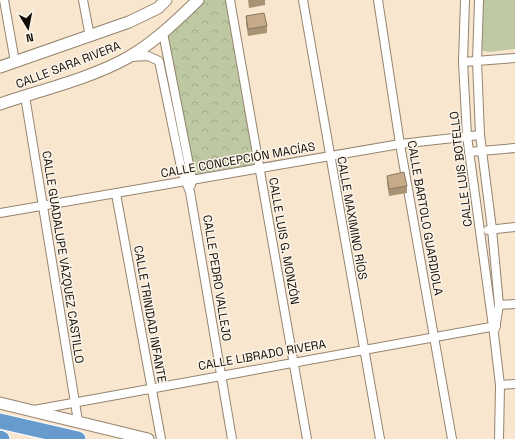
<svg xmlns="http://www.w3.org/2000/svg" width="515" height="439" viewBox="0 0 515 439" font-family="'Space Grotesk',sans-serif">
	<defs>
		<pattern id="park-crowns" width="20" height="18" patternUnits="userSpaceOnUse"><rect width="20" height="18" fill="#bec8a2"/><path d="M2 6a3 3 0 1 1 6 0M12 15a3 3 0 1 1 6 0" fill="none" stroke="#a2aa8a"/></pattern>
	</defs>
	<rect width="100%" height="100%" fill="#f8e6ce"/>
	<path fill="url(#park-crowns)" d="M201 0H227L258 167 192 179 165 34Z"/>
	<path fill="#bec8a2" d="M481 0H515V49L489 52 479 50Z"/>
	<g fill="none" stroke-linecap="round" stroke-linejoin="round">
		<g stroke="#95846e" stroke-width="10">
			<g id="street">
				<path d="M4 0 15 62"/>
				<path d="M83 0 90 37"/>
				<path d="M230 0 307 439"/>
				<path d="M303 0 380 439"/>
				<path d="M378 0 400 144 452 439"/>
				<path d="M465 0 463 62 467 136 494 334 500 385 499 439"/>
				<path d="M479 0 477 61 480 135 492 229 499 305 495 329"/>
				<path d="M163 33 192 180 191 185"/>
				<path d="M131 57 148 56 159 61 182 172 190 192 232 439"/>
				<path d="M463 62 515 58"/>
				<path d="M25 96 78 421"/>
				<path d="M469 152 515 148"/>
				<path d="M116 194 161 439"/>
				<path d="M0 213 400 144 480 135"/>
				<path d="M488 230 515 227"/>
				<path d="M499 305 515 304"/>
				<path d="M500 385 515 384"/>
				<path d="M34 410 496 326"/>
			</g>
		</g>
		<g stroke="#95846e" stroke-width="13">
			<g id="secondary">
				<path d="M0 67 129 22 158 8 166 0"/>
				<path d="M0 104C41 90 89 79 127 58 154 43 176 21 198 0"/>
				<path d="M0 403 148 439"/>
			</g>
		</g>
		<g stroke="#fff" stroke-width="17">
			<g id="highway">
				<path d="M0 421 78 439"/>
				<path d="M0 438 2 439"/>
			</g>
		</g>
		<use href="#street" stroke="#fff" stroke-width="8"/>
		<use href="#secondary" stroke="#fff" stroke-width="11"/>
		<use href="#highway" stroke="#689bcd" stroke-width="15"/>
	</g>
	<g fill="#a99375">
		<path d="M248 0H265V5L249 8Z"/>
		<path d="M246 16 267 26V33L248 36 246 23Z"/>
		<path d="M387 176 407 186V193L389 196 387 183Z"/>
	</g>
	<g fill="#c5ab88" stroke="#8a785f">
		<path d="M264 13 267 26 248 29 246 16Z"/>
		<path d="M404 172 407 186 389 189 387 176Z"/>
	</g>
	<g text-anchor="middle" stroke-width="3" stroke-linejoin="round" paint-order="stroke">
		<g font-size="12" fill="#110b04" stroke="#fcf5eb">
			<text transform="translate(68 65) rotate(-21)" y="4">CALLE SARA RIVERA</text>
			<text transform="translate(238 160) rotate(-10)" y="4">CALLE CONCEPCIÓN MACÍAS</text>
			<text transform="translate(461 169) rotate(-97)" y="4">CALLE LUIS BOTELLO</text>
			<text transform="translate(352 218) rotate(80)" y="4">CALLE MAXIMINO RÍOS</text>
			<text transform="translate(425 218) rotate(80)" y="4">CALLE BARTOLO GUARDIOLA</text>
			<text transform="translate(284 241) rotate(80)" y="4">CALLE LUIS G. MONZÓN</text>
			<text transform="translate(63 257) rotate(81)" y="4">CALLE GUADALUPE VÁZQUEZ CASTILLO</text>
			<text transform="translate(217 278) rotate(81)" y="4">CALLE PEDRO VALLEJO</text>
			<text transform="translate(150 314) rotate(80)" y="4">CALLE TRINIDAD INFANTE</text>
			<text transform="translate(262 355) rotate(-10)" y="4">CALLE LIBRADO RIVERA</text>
		</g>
	</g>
	<g transform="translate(28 28) rotate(170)" stroke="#fcf5eb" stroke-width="3" paint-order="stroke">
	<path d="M0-3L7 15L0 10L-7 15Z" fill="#110b04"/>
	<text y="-6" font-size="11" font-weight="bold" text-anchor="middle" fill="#110b04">N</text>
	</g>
</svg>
